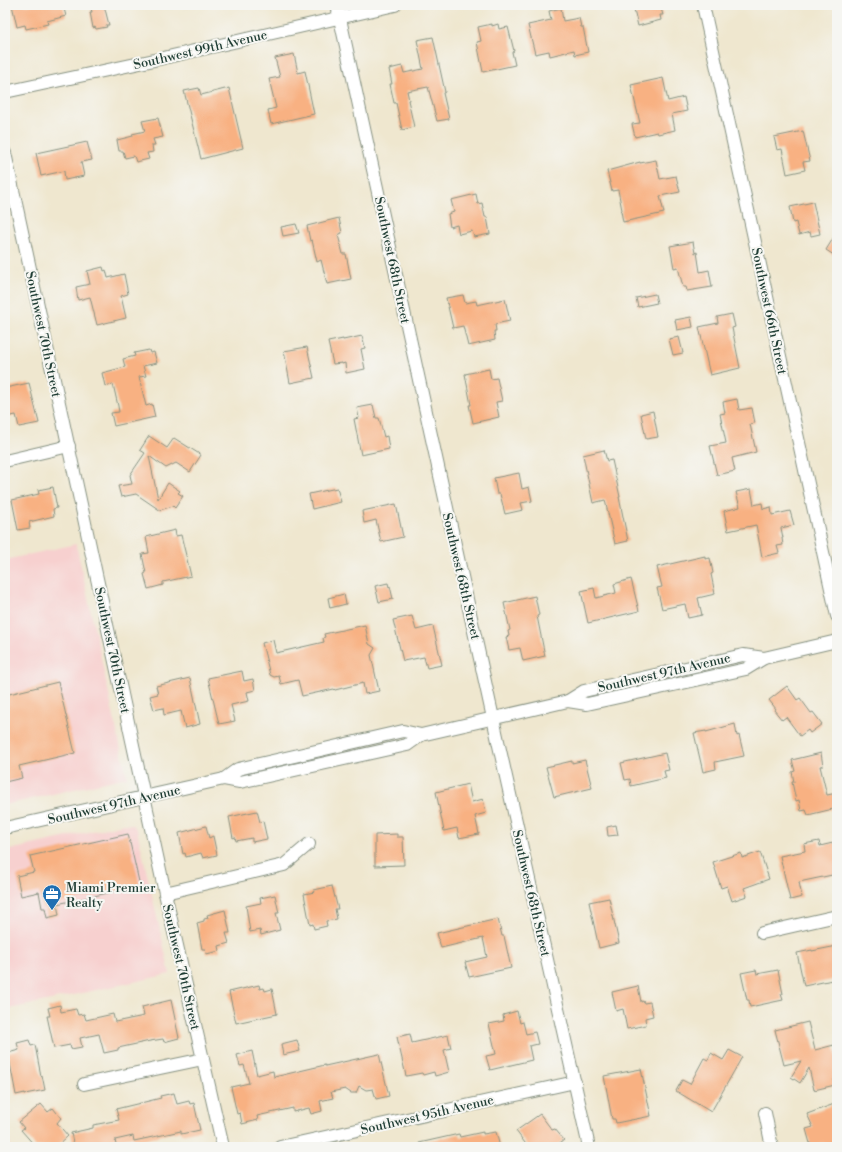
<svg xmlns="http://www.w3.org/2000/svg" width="842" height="1152" viewBox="0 0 842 1152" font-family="'Libre Bodoni',serif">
	<rect width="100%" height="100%" fill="#f6f6f2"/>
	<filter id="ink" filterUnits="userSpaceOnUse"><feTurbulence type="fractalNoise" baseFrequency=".025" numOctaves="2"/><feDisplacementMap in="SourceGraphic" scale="8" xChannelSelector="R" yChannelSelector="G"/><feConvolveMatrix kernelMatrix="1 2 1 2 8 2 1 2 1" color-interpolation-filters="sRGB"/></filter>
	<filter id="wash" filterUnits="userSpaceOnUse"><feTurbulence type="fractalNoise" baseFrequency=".012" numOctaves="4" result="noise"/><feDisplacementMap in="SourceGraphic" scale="16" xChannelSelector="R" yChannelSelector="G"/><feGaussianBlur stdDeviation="0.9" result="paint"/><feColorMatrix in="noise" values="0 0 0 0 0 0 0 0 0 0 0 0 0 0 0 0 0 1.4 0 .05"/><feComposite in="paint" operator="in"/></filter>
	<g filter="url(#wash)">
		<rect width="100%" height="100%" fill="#efe7cf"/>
		<g fill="#f7d0cf">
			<path d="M76 544 127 777 5 805V560Z"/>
			<path d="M124 824 133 825 137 830 170 974 5 1010V851Z"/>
			<path d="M5 1118 11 1147H5Z"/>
		</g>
		<g id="blocks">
			<g fill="#f8b182">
				<path d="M12 5H63L66 16 47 21 48 24 26 29 25 25 17 27Z"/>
				<path d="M90 5H104L109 25H106L107 27 96 29 95 27 93 28 90 12H92Z"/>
				<path d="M633 5H660L663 15H660L661 20 638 26Z"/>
				<path d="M561 8 563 21 579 18 581 27H583L588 52 575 55 574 50 550 56 549 51 535 54 528 25 551 20 549 11Z"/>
				<path d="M492 24V26L498 24 499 29 508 27 514 51 512 52 515 65 483 72 477 42 481 41 478 27Z"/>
				<path d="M433 37 445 92 443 93 449 119 437 121 428 87 407 91 409 100H408L414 127 402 130 396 103H394L390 84H392L389 69 402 66 404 73 423 69 417 40Z"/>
				<path d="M294 54 298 73 305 71 314 114 271 124 268 110 276 108 269 79 280 77 275 58Z"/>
				<path d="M663 78 668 101 684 97 687 111 672 114 675 130 658 134 657 132 635 137 632 124 640 123 631 85Z"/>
				<path d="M199 88 201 95 229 88 243 148 201 159 184 91Z"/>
				<path d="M158 118 163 137 153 139 155 145H152L153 152 147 153 149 159 136 162 134 156 125 158 123 151H119L117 140 133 136 132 134 145 131 142 121Z"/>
				<path d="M803 131 810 161 803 162 805 170 787 174 782 149 777 150 774 137Z"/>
				<path d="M87 142 92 160 81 162 84 176 65 180 64 171 41 176 36 153Z"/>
				<path d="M656 160 660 179 676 176 680 192 660 196 664 213 623 222 621 211 622 210 618 190 612 191 607 171 640 162V163Z"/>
				<path d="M476 194 478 204 482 203 485 217H487L490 234 474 237 472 231 459 234 457 225 450 227 448 214 454 212 451 200Z"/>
				<path d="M813 202 820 234 811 236 810 232 799 235 796 222 793 223 790 207Z"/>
				<path d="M339 218 342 233 338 235 343 254H346L351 279 327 284 321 260 317 262 312 240 310 241 307 226Z"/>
				<path d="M296 224 299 233 283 236 281 227Z"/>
				<path d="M837 232V257L826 250Z"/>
				<path d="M693 242 695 253 697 252 700 272 709 270 712 287 687 291 686 287H683L678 267 674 268 670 246Z"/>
				<path d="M103 267 104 271 106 270 108 278 124 274 128 294 121 296 126 318 97 325 90 297 78 300 76 287 90 284 87 271Z"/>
				<path d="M655 294 657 303 638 307 636 298Z"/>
				<path d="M463 295 465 303 476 301 477 305 505 299 510 321 495 324 496 331H494L495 340 468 346 463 326 453 328 446 298Z"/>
				<path d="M732 314 735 327 732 328 740 368 710 375 699 327 718 323 717 317Z"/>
				<path d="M691 317 693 327 677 330 675 320Z"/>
				<path d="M362 336 365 348 361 349 365 369 346 373 345 363 342 364V363L333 364 328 342 343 339V340Z"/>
				<path d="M679 337 683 353 673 355 669 339Z"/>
				<path d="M307 347 314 378 290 383 284 351Z"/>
				<path d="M149 350 150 353 154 352 157 363 143 366 146 376 139 377 146 406 152 404 155 417 114 426 111 413 119 412 118 406 113 384 105 386 102 373 125 367 123 359 135 356 134 353Z"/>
				<path d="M489 369 491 379 497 378 502 401 496 402 499 417 473 423 469 405H471L465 374Z"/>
				<path d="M29 383 39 423 19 427 16 415 5 417V388Z"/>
				<path d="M737 399 739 410 752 408 755 423 750 424 756 452 732 458 735 471 717 475 710 446 726 443 720 414 725 413 723 402Z"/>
				<path d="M373 405 376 418H379L384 437 387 436 389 449 361 455 354 419 359 418 357 408Z"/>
				<path d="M653 411 658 437 646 439 641 414Z"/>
				<path d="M149 436 167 448 174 438 201 455 190 472 176 463 166 468 149 456 158 499 168 483 180 491 178 493 183 496 175 508 173 506 160 510 161 511 136 494 121 497 118 486 132 484 130 475 145 453 140 450Z"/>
				<path d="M604 450 607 461 612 460 620 497H619L628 541 615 544 605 500 593 503 583 455Z"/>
				<path d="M519 473 522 489 529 487 532 501 521 503 523 510 505 514 500 494H497L494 478Z"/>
				<path d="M53 487 57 508 53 509 54 516 29 522 30 528 18 530 12 500 39 494 38 490Z"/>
				<path d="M337 488 341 502 312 509 309 494Z"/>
				<path d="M751 489 754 505 762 503 763 509 771 507 772 515 790 511 794 525 781 528 783 538H782L783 545 777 546 779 553 762 557 756 525 728 531 724 511 740 507 736 492Z"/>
				<path d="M396 504 403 537 381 542 376 520 364 523 362 511Z"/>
				<path d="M175 530 176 536 181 535 191 576 163 582V585L148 589 144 574 146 573 142 554 149 553 146 537Z"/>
				<path d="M705 556V559L710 558 713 573 711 574 715 594 698 598 702 615 688 618 685 604 662 609 657 588 662 587 657 567Z"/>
				<path d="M631 579 639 611 588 623 581 591 594 588 596 598 616 593 614 584Z"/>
				<path d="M388 583 389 587 390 586 393 599 379 602 375 586Z"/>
				<path d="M344 594 346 604 330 608 328 598Z"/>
				<path d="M535 596 539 615 537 616 545 656 523 661 520 648 509 650 506 637 509 636 508 631 510 630 504 603Z"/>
				<path d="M412 616 416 630 433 626 442 665 427 668 424 657 403 661 393 620Z"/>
				<path d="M365 625 369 644 375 648 371 655 379 691 365 694 363 683 335 690 334 689 302 696 298 680 281 684 279 676 274 677 270 675 262 643 273 640 276 653 324 642 323 638 325 637 324 634Z"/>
				<path d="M242 671 244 681 253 679 255 690 247 692 249 701 231 705 235 721 219 724 208 678Z"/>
				<path d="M190 678 200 724 185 728 181 711 164 715 163 708 154 710 150 696 158 694 156 686Z"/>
				<path d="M58 682 75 753 19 766 22 778 5 782V695Z"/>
				<path d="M787 686 797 700 800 698 811 713 813 712 822 724 810 733 808 730 800 736 786 717 782 720 774 710 776 709 769 700Z"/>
				<path d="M735 724 737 736 739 735 744 756 715 762 716 769 703 772 694 733 706 731V732Z"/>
				<path d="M665 753 669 770 664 771 666 778 631 786 630 779 625 780 621 763Z"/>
				<path d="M821 753 823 766H820L827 795 837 793V808L808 815 806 810 801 811 799 800 796 801 792 782H794L792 772 795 771 792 760Z"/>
				<path d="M585 760 592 788 554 797 546 767 572 761V763Z"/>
				<path d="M468 784 472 802 483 799 486 813 475 816 479 834 459 838 457 828 444 831 436 792Z"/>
				<path d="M257 811 260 822 263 821 267 839 252 842V838L236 841 235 837 233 838 229 817Z"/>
				<path d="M616 825 618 835 608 836 607 827Z"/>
				<path d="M206 826 209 838 213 836 217 855 203 858 201 853 186 857 185 853 183 854 179 833Z"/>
				<path d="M128 834 140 886 57 904 59 915 47 918 45 908H42L39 892 21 896 17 876 34 872 30 856Z"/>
				<path d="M397 834V837H403L404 865 375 866V835Z"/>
				<path d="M819 841 820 846 837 842V874L799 882 802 897 790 900 780 856 805 851 804 844Z"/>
				<path d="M760 852 769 879 744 888 747 896 732 901 727 886 721 888 713 862 741 853 742 858Z"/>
				<path d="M332 886 338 909H335L337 919 326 921 327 926 314 929 313 924 310 925 304 894 315 892 314 890Z"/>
				<path d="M275 895 279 913H276L280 930 261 935 260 930 250 932 246 906 261 903 260 898Z"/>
				<path d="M609 898 619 943 599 948 589 902Z"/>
				<path d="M225 910 230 933H226L229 943 219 946 220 951 206 954 205 949H202L197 923 204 921V919L208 918 207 915Z"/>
				<path d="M498 919 502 936H504L511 968 469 977 465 962 487 957 483 938 441 948 437 933Z"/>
				<path d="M837 946V979L804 986 797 953 812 950V951Z"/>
				<path d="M756 970 757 974 778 970 783 994H781L783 1000 750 1007 749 1000H747L741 973Z"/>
				<path d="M259 985 260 989 264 988 265 991 272 989 277 1014 236 1023 229 992Z"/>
				<path d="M638 986 641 1002 643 1001 644 1003 650 1002 653 1016 645 1018 646 1025 627 1029 623 1009 616 1011 612 992Z"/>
				<path d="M171 1000 179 1038 164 1042 163 1039 150 1041 118 1048V1050L104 1053 99 1034 80 1038 82 1047 71 1049 70 1045 54 1048 47 1016H50L48 1008 60 1005 61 1012 76 1009 78 1015 84 1014 86 1020 113 1014 115 1022 144 1016 142 1007Z"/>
				<path d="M517 1011 520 1023 523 1022 526 1034 535 1032 538 1044 529 1046 532 1060 490 1070 486 1056 496 1054 489 1024 504 1021 503 1015Z"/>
				<path d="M808 1022 815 1050 834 1045 837 1059V1076H835L836 1079H834L835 1085 814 1090 809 1068 800 1083 791 1077 801 1061 784 1065 775 1030Z"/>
				<path d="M410 1034 412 1043 448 1035 451 1048 444 1050 449 1072 435 1076 434 1072 423 1075 422 1073 406 1076 397 1037Z"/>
				<path d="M29 1040 31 1046 35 1045 41 1076 42 1075 45 1090 25 1094V1093L16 1095 8 1053 19 1050 17 1043Z"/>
				<path d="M297 1040 300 1051 283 1055 281 1044Z"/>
				<path d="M729 1050 742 1057 711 1112 676 1091 682 1080 690 1084 704 1058 708 1060 711 1053 723 1060Z"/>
				<path d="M252 1051 257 1075 273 1071 274 1077 325 1065V1066L379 1054 389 1096 376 1099 373 1089 366 1090 359 1086 356 1093H351L345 1089 331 1092 333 1098 320 1101 322 1111 311 1114 309 1108 293 1112V1108L257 1116 258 1120 242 1124 240 1113 237 1114 231 1087 249 1083 244 1065 240 1066 237 1055Z"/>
				<path d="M641 1069 651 1116 616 1123 615 1119H612L604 1076Z"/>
				<path d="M174 1093 177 1104 189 1101 190 1104 194 1103 200 1130 181 1134V1131L134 1141 133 1136 115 1140 116 1145 115 1146V1147H74L71 1133 93 1128V1125L119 1120 116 1109 161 1098 160 1096Z"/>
				<path d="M837 1103V1147H811L806 1129 813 1127 807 1114Z"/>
				<path d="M41 1104 48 1112 53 1108 61 1118 57 1123 68 1136 56 1147H36L21 1130 24 1128 19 1122Z"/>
				<path d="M540 1114 552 1130 555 1129 564 1140 554 1147H528L516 1131Z"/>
				<path d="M483 1132V1134L496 1132 500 1147H419V1143L459 1134 460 1137Z"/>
			</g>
		</g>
	</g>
	<g filter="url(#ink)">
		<use href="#blocks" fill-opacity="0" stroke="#879282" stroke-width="1"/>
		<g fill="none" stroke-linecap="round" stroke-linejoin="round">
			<g stroke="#879282" stroke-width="14">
				<g id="minor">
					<path d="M337 5 498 741 589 1147"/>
					<path d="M703 5 837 616"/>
					<path d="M5 92 159 59 395 5"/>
					<path d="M5 153 165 893 223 1147"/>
					<path d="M5 461 69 446"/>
					<path d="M568 701 587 704 746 669 764 658 837 641"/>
					<path d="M224 779 238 769 403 731 421 735"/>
					<path d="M5 828 224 779 240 782 407 745 421 735 568 701 584 691 743 655 764 658"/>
					<path d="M165 893 284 865 309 844"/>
					<path d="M762 933 837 916"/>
					<path d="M84 1084 203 1059"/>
					<path d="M765 1113 772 1147"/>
					<path d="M280 1147 575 1082"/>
				</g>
			</g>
			<use href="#minor" stroke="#fff" stroke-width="12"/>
		</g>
	</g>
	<defs>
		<g id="office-pin" transform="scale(1)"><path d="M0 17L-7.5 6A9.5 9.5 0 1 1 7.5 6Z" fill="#1f6fb2" stroke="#f6f6f2"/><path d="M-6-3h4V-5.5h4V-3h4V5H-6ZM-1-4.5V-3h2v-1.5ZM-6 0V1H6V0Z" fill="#fff"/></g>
	</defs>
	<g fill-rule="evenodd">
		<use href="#office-pin" x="52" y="894"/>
	</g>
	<g text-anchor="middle" stroke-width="4" stroke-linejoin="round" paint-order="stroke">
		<g font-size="13" fill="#1f3d34" stroke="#f6f6f2">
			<text transform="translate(200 49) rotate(-13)" y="5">Southwest 99th Avenue</text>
			<text transform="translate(393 260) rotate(78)" y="5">Southwest 68th Street</text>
			<text transform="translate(770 311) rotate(78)" y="5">Southwest 66th Street</text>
			<text transform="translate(44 334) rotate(78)" y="5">Southwest 70th Street</text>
			<text transform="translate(462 576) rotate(77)" y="5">Southwest 68th Street</text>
			<text transform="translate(113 650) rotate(78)" y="5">Southwest 70th Street</text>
			<text transform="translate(664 672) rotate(-13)" y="5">Southwest 97th Avenue</text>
			<text transform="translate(114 804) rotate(-13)" y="5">Southwest 97th Avenue</text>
			<text transform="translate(532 893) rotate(77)" y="5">Southwest 68th Street</text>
			<text transform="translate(182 967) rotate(77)" y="5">Southwest 70th Street</text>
			<text transform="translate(427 1114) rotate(-13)" y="5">Southwest 95th Avenue</text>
		</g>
		<g font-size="13" fill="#1f3d34" stroke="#f6f6f2" text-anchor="start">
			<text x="66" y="892">Miami Premier<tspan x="66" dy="15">Realty</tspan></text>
		</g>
	</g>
	<rect width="842" height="1152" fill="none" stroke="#f6f6f2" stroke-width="20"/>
</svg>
